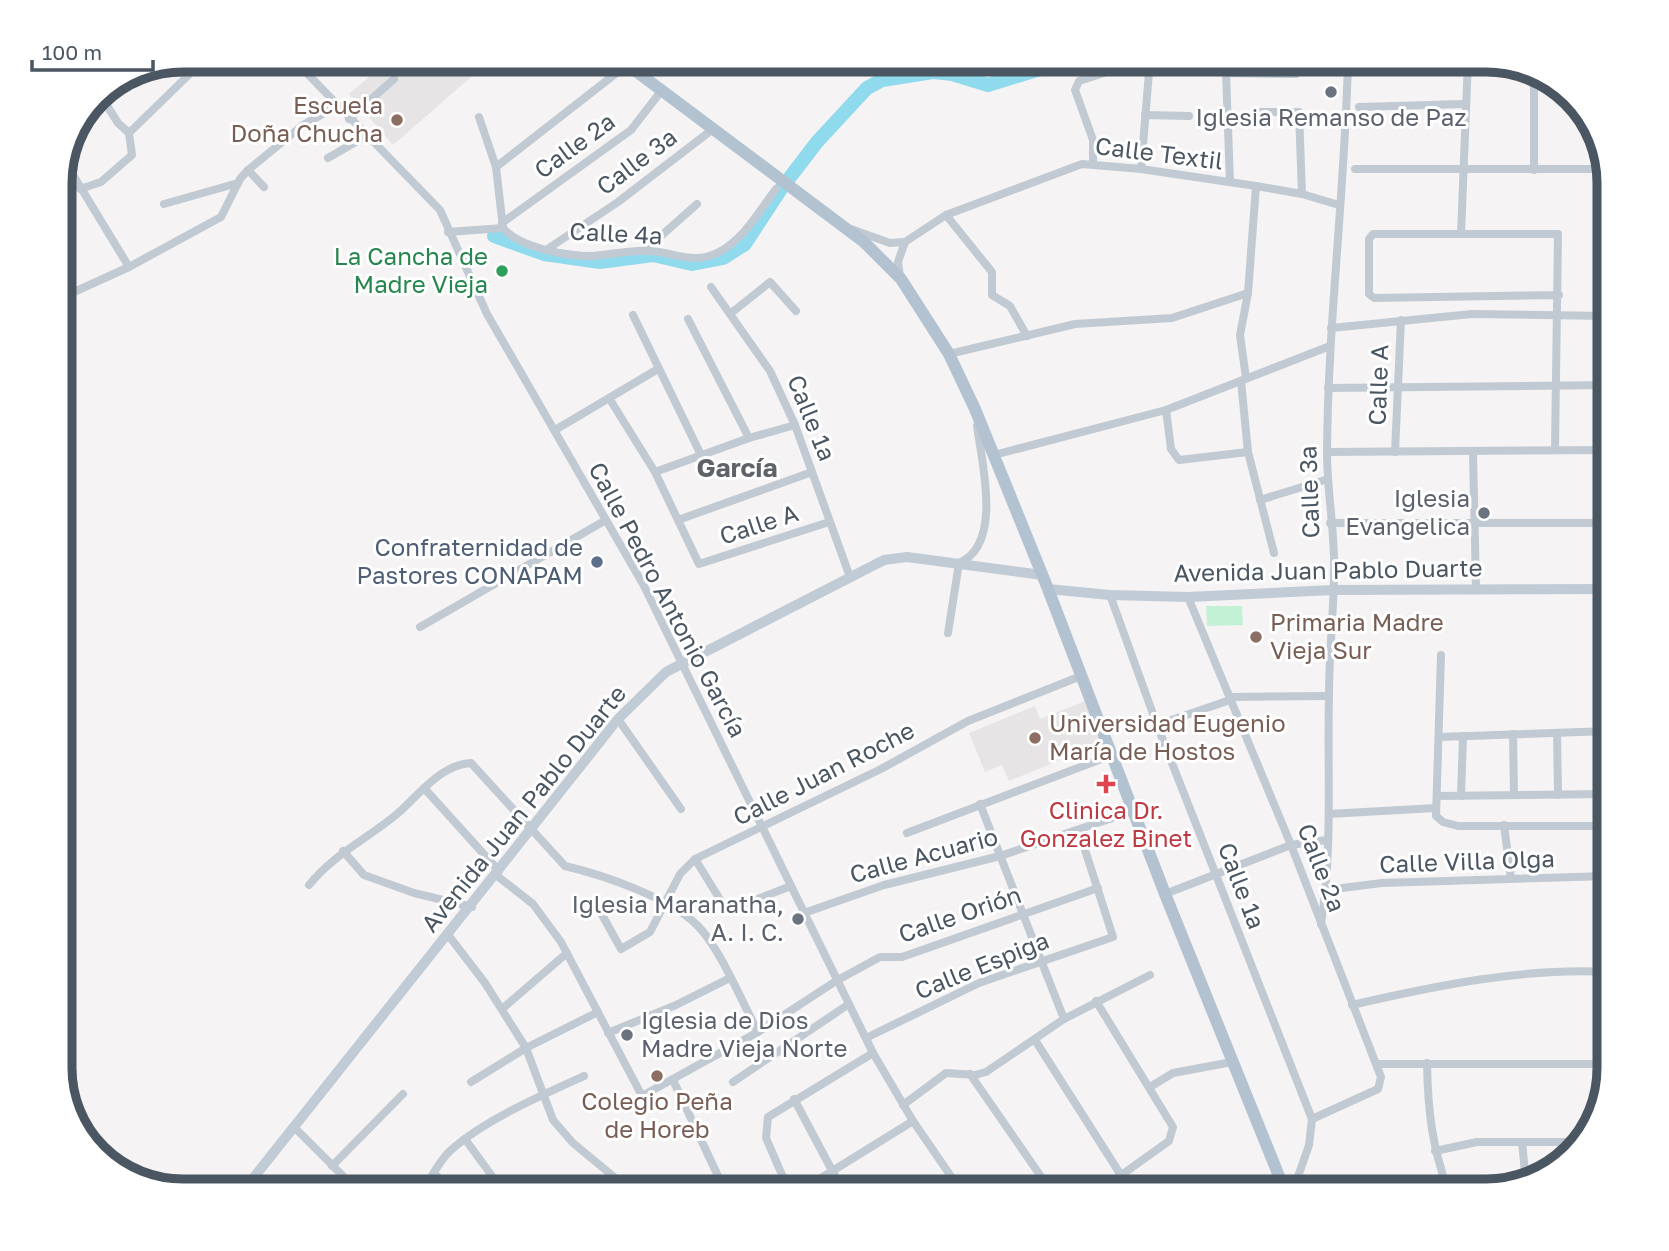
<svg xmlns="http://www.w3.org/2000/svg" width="1669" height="1251" viewBox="0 0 1669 1251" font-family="'Golos Text',sans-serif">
	<rect width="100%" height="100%" fill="#f5f3f3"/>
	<g fill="#e6e4e5">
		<path d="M389 60H456L471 77 393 145 349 94Z"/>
		<path d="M1085 701 1102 743 1009 781 1002 765 985 772 969 733 1035 706 1040 719Z"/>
	</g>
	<path fill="#c3f1d5" d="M1206 606H1242L1243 625 1207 626Z"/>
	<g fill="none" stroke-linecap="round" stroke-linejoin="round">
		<path stroke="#90daee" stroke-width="14" d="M494 236 544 254 600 262 653 255 692 264 723 258 745 244 781 189 817 142 867 88 882 80 933 72 952 74 988 85 1040 69 1055 60"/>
		<g stroke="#c1cad2" stroke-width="8">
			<path d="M294 60 440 210 487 314 643 584 873 1053 913 1121 961 1191"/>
			<path d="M1226 73 1230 182"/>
			<path d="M1259 73 1260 60"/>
			<path d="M1279 73 1283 60"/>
			<path d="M1359 107 1464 104"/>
			<path d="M1261 112H1299L1302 194"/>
			<path d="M1145 115 1189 116"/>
			<path d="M479 117 496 167 503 228C520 248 566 256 592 256 612 255 632 249 651 251 676 253 694 265 719 252 744 239 759 211 776 189"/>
			<path d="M349 119 394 79"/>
			<path d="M129 133 204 60"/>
			<path d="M328 158 366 136"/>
			<path d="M64 160 129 267"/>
			<path d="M1093 163V140L1075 90 1079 81 1132 64 1149 62 1196 63 1226 73 1296 74"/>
			<path d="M496 167 628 64"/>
			<path d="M1141 169 1150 60"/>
			<path d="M1355 169H1606"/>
			<path d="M1597 169 1598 132"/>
			<path d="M248 170 264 187"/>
			<path d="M1534 170V76"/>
			<path d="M80 189 101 182 132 155 129 133 118 123 99 93"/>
			<path d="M164 204 238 183"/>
			<path d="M946 215 992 272V295L1010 306 1027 336"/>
			<path d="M502 223 631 130 662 90"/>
			<path d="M851 229 890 243 905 242"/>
			<path d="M448 232 503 228"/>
			<path d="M1461 234 1468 60"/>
			<path d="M549 248 618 202 713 129"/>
			<path d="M644 251 697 204"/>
			<path d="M900 276 898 262 905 242 946 215 1082 164 1141 169 1256 186 1302 194 1339 205"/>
			<path d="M711 287 770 371 795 425 850 577"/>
			<path d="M60 289 74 292 129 267 221 217 240 179 248 170 303 125 337 106"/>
			<path d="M730 314 770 282 796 311"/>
			<path d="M633 315 701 455"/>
			<path d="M688 319 749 438"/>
			<path d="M1331 328 1472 314 1609 316"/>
			<path d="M949 354 1075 324 1172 318 1248 293"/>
			<path d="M1246 378 1240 335 1248 293 1256 186"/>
			<path d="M1241 381 1248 452 1274 553"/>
			<path d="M1328 388 1609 385"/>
			<path d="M609 398 655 472 699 564 829 522"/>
			<path d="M1166 410 1171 449 1179 460 1248 452"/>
			<path d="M555 430 658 369"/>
			<path d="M1555 450 1558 234H1373L1369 239V294L1374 298 1559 295"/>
			<path d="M1327 452 1609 450"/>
			<path d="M1395 452 1401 320"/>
			<path d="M1473 452 1476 588"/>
			<path d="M994 455 1166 410 1330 346"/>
			<path d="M655 472 749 438 795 425"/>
			<path d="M1260 500 1328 479"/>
			<path d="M678 520 812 472"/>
			<path d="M1330 523H1609"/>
			<path d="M1110 595 1157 725 1312 1119 1309 1145 1293 1191"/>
			<path d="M1188 597 1291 845 1381 1077 1378 1089 1312 1119"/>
			<path d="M420 627 606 520"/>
			<path d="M948 633 959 563C1003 545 982 463 977 426"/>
			<path d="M1441 655 1436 816 1443 822 1458 826H1609"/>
			<path d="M1229 697 1329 696"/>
			<path d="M618 719 681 809"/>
			<path d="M1157 725 1230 700"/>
			<path d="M1557 733 1558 795"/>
			<path d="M1513 734 1514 795"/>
			<path d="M1439 737 1609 731"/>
			<path d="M424 788 499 871"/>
			<path d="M1437 796 1609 794"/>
			<path d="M1461 796 1463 736"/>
			<path d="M980 804 1064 1019"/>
			<path d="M1329 814 1435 808"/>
			<path d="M1504 825 1511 878"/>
			<path d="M907 833 1112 755"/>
			<path d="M343 851 364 875 414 893 472 907"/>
			<path d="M695 859 724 906 729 910 791 886"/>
			<path d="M496 875 533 904 561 942 642 1096 758 1032 836 981 880 957H902L1098 888"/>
			<path d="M309 885C334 854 367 839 397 814 417 797 441 764 471 763L565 866C603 875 668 897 697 925 720 948 742 1002 758 1032"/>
			<path d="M1326 890 1382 883 1609 876"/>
			<path d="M1165 894 1291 845 1327 840"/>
			<path d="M596 904 621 949 650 932 680 874 695 859 881 769 968 721 1081 676"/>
			<path d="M804 913 884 885 1000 856 1133 811"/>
			<path d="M1321 924C1333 848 1327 772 1329 696 1329 657 1333 618 1334 579 1336 537 1327 494 1327 452 1328 320 1345 191 1348 60"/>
			<path d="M449 936 485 983 526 1048 553 1120 573 1143 631 1191"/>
			<path d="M1096 1001 1173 1127 1169 1141 1099 1191"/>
			<path d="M1352 1005C1434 986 1526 967 1609 972"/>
			<path d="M502 1009 567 953"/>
			<path d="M608 1033 676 1005 730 978"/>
			<path d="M866 1038 979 983 1113 937 1079 831"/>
			<path d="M1035 1040 1131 1191"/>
			<path d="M1427 1063C1428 1114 1432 1144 1448 1191"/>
			<path d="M1377 1064H1609"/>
			<path d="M970 1074 1051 1191"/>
			<path d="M673 1080 725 1191"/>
			<path d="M471 1082 526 1048 598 1012"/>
			<path d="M733 1082 849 1004"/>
			<path d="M1150 1087 1173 1073 1232 1062"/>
			<path d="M794 1099 843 1191"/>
			<path d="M903 1105 946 1073 975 1075 986 1072 1064 1019 1150 975"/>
			<path d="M295 1128 358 1191"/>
			<path d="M465 1139 503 1191"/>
			<path d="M1522 1142 1526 1182"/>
			<path d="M1435 1151 1477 1142H1584"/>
			<path d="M332 1166 403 1094"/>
			<path d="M434 1174 456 1191"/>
			<path d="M423 1191C431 1178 439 1161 450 1151 482 1121 544 1094 584 1076"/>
			<path d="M789 1191 766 1138 768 1117 873 1053"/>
			<path d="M800 1191 913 1121"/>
		</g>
		<g stroke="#c1cbd6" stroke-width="10">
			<path d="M1048 589 1110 595 1188 597 1333 590 1609 589"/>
			<path d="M243 1191 618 719 666 672 884 560 907 557 1042 575"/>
		</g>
		<path stroke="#b3c2d1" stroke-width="12" d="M621 60 864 242 901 279 949 354 975 409 1048 589 1165 894 1285 1191"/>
	</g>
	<g fill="#6b7280" stroke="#fff" stroke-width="2.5">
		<circle cx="1331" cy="92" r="7"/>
		<circle cx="1484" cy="513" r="7"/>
		<circle cx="798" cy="919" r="7"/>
		<circle cx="627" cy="1035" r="7"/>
	</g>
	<g fill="#8d6e63" stroke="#fff" stroke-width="2.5">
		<circle cx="397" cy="120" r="7"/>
		<circle cx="1256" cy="637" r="7"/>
		<circle cx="1035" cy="738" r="7"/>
		<circle cx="657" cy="1076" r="7"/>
	</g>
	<circle fill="#2e9e5b" stroke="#fff" stroke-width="2.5" cx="502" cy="271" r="7"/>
	<circle fill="#5c6f8a" stroke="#fff" stroke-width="2.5" cx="597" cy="562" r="7"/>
	<path fill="#e0444e" stroke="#fff" stroke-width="2.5" d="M1102.5 773.5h7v7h7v7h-7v7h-7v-7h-7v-7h7z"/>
	<g text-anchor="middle" stroke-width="6" stroke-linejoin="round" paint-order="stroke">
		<g font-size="24" fill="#785e54" stroke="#fff" text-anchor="start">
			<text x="383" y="114" text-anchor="end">Escuela<tspan x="383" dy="28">Doña Chucha</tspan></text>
			<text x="1270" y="631">Primaria Madre<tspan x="1270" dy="28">Vieja Sur</tspan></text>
			<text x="1049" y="732">Universidad Eugenio<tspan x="1049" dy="28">María de Hostos</tspan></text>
			<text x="657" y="1110" text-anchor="middle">Colegio Peña<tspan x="657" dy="28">de Horeb</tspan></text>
		</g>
		<g font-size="24" fill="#5b616d" stroke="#fff" text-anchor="end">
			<text x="1331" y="126" text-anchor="middle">Iglesia Remanso de Paz</text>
			<text x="1470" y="507">Iglesia<tspan x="1470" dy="28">Evangelica</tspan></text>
			<text x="784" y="913">Iglesia Maranatha,<tspan x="784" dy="28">A. I. C.</tspan></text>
			<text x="641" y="1029" text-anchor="start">Iglesia de Dios<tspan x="641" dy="28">Madre Vieja Norte</tspan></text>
		</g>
		<g font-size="24" fill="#4a5661" stroke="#fff">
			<text transform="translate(575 146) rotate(-36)" y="8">Calle 2ª</text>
			<text transform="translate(1159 154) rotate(7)" y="8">Calle Textil</text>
			<text transform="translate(637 162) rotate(-37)" y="8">Calle 3ª</text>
			<text transform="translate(616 234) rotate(3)" y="8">Calle 4ª</text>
			<text transform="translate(1379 385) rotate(-88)" y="8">Calle A</text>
			<text transform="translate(811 418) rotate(68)" y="8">Calle 1ª</text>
			<text transform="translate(1310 492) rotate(-92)" y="8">Calle 3ª</text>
			<text transform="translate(759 525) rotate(-18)" y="8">Calle A</text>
			<text transform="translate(1328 571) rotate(-1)" y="8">Avenida Juan Pablo Duarte</text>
			<text transform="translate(667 600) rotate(62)" y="8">Calle Pedro Antonio García</text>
			<text transform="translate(824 774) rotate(-27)" y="8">Calle Juan Roche</text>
			<text transform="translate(524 809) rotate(-51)" y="8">Avenida Juan Pablo Duarte</text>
			<text transform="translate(924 856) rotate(-15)" y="8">Calle Acuario</text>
			<text transform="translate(1467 862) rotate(-2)" y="8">Calle Villa Olga</text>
			<text transform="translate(1321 868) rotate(69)" y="8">Calle 2ª</text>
			<text transform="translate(1241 886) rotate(69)" y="8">Calle 1ª</text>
			<text transform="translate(960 915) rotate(-19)" y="8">Calle Orión</text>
			<text transform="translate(982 966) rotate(-22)" y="8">Calle Espiga</text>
		</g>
		<g font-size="24" fill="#27864d" stroke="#fff" text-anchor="end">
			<text x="488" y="265">La Cancha de<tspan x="488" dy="28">Madre Vieja</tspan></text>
		</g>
		<g font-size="24" fill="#4e5e75" stroke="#fff" text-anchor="end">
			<text x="583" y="556">Confraternidad de<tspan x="583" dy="28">Pastores CONAPAM</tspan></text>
		</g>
		<g font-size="24" fill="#be3a42" stroke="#fff">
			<text x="1106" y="819">Clinica Dr.<tspan x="1106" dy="28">Gonzalez Binet</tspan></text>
		</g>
		<g font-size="26" font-weight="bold" fill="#5f6368" stroke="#fff">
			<text x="737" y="477">García</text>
		</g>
	</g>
	<path d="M0 0H1669V1251H0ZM183 72H1486A111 111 0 0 1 1597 183V1068A111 111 0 0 1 1486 1179H183A111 111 0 0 1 72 1068V183A111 111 0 0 1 183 72Z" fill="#fff" fill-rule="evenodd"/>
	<path fill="none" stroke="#4a5661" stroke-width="9" d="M183 72H1486A111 111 0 0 1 1597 183V1068A111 111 0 0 1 1486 1179H183A111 111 0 0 1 72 1068V183A111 111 0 0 1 183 72Z"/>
	<path d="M32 60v10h121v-10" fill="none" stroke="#4a5661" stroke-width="3.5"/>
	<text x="42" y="60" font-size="21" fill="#4a5661" stroke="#ffffff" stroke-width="5" paint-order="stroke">100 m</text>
</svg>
